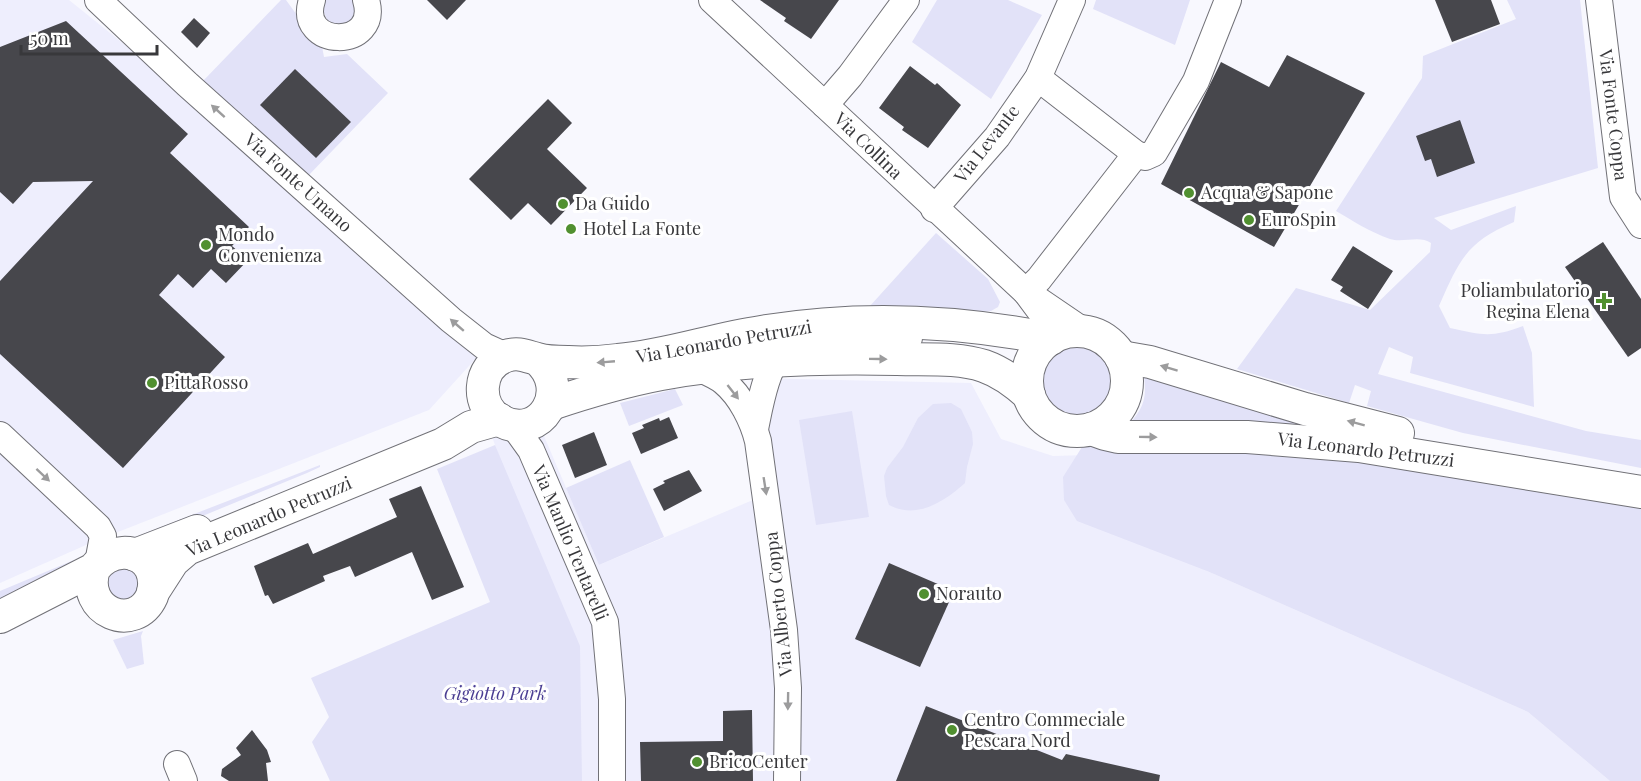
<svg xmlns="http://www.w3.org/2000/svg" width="1641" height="781" viewBox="0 0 1641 781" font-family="'Playfair Display',serif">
	<rect width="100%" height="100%" fill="#f8f8fe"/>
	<g fill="#eeeefd">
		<path d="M0 0H69L246 142 479 355 429 410 95 541 0 583Z"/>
		<path d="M754 378 971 383 1001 439 1053 456 1122 454 1207 571 1528 712 1610 781H581L497 451 488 425 544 436 599 565 760 497Z"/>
	</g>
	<g fill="#e2e2f8">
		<path d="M281 0H286L307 29 321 41 324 57 347 54 388 93 307 177 203 81Z"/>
		<path d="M325 0H354L357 8 352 20 341 26 328 22 323 10Z"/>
		<path d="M937 0H1008L1042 15 991 99 912 42Z"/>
		<path d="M1096 0H1190L1175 45 1093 9Z"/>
		<path d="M1507 0H1580L1598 168 1434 218 1451 230 1516 206 1514 222C1466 242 1459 261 1439 306L1450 328C1483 335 1491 338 1523 326L1532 353 1534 407 1410 373 1413 357 1389 347 1378 374 1586 431 1641 440V468L1463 433 1367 406 1371 391 1355 385 1349 403 1237 369 1296 288 1370 310 1430 252 1431 243C1420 235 1403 243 1390 239 1370 232 1353 221 1336 211L1422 78 1423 56 1516 19Z"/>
		<path d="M936 233 988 279 1000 302 998 307 991 311 981 312 947 309 870 306Z"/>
		<circle cx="1078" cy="382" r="38"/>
		<path d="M1144 377 1379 440 1124 430C1140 412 1148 403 1144 377Z"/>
		<path d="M675 389 683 405 629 426 620 403Z"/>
		<path d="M951 403 961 409 972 432 973 444 967 467 965 483C945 501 917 520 889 505L886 496 884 476 887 468 903 447 918 418 933 404Z"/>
		<path d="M852 411 869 517 816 525 799 420Z"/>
		<path d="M1221 444 1270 445 1585 495 1641 508V781H1610L1528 712 1207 571 1077 521 1064 500 1063 477 1082 447Z"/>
		<path d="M495 445 580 646 582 781H330L312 742 329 717 311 678 490 602 437 469Z"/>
		<path d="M630 460 664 537 599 565 566 488Z"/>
		<path d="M320 465V467L307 473 188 522 171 532 130 539Z"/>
		<path d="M74 560 67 571 60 576 0 599V591Z"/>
		<circle cx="123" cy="584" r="16"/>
		<path d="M143 631 141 636 144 664 127 669 113 640Z"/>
	</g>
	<g fill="#47474c">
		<path d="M427 0H466L447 20Z"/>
		<path d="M760 0H839L811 39 784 21 786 18Z"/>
		<path d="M1435 0H1491L1500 24 1452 42Z"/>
		<path d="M194 18 210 33 197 48 181 32Z"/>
		<path d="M66 21 188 134 170 153 249 227 232 246 248 260 226 283 211 269 193 288 178 274 159 295 225 357 123 468 0 354V281L93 181 33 182 13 204 0 192V47Z"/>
		<path d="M1287 55 1365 93 1274 247 1161 184 1221 62 1269 87Z"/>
		<path d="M910 66 935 85 937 83 961 105 928 148 902 130 904 127 879 108Z"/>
		<path d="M295 69 351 122 316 158 260 105Z"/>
		<path d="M548 99 572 123 547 149 587 188 551 225 528 203 511 220 469 179Z"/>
		<path d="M1460 120 1475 163 1437 177 1431 159 1425 161 1416 136Z"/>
		<path d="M1603 242 1641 299V348L1628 357 1565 267Z"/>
		<path d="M1353 246 1393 271 1368 309 1340 291 1343 287 1331 280Z"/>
		<path d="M669 417 678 438 641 454 632 433 644 428 642 425 659 418 660 421Z"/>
		<path d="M594 432 607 465 575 478 562 445Z"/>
		<path d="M689 470 702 491 664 511 653 489 665 483 663 481Z"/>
		<path d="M421 486 464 587 432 600 412 552 355 577 350 566 323 576 325 581 273 604 268 595 265 596 254 566 308 543 313 554 397 517 389 499Z"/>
		<path d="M889 563 954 591 920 667 855 639Z"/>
		<path d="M926 706 1062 760 1066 754 1160 775 1159 781H896Z"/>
		<path d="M752 710 753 781H641L640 742 723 741V711Z"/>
		<path d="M252 730 267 750 271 762 266 763 268 781H229L221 776 222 769 241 755 236 748Z"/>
	</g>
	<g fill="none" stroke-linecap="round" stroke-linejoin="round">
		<g stroke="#717177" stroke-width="28">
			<g id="minor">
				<path d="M98 0 187 84 451 320 484 346 506 356"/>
				<path d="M312 0C296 49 381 50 366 0"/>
				<path d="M712 0 1026 292 1049 323 1055 336"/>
				<path d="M1599 0 1623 197 1641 225"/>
				<path d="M1038 78 1136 154 1145 157 1154 153 1196 81 1228 0"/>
				<path d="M825 105 850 76 906 0"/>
				<path d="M934 209 997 137 1038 78 1072 0"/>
				<path d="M1026 292 1039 279 1136 154"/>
				<path d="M1038 300 1085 332"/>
				<path d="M698 368C707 372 717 376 724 382 741 396 753 421 758 441L784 630 788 688 787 781"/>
				<path d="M513 425 531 450 605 622 612 699V781"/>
				<path d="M755 429C759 410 765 372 778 358 802 334 876 337 909 338"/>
				<path d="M0 435 98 527 103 536 98 563"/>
				<path d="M177 764 184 781"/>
			</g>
		</g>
		<g stroke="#717177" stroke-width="34">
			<g id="major">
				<circle cx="1077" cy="381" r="50"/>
				<path d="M1121 357 1150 362 1305 409 1398 433"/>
				<path d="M537 359C573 389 541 442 501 421 475 407 477 366 506 356 518 352 526 356 537 359 546 362 559 362 568 362 585 363 602 362 618 360 667 356 713 339 761 332 857 316 955 320 1051 339"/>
				<path d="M551 404C587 392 624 381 661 374 739 360 818 357 897 359 925 360 957 357 984 366 1001 372 1016 383 1029 395"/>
				<path d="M1091 429 1105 434 1118 437H1247L1359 446 1641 492"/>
				<path d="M135 555 197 531"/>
				<path d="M153 592 173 561 187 549 443 444 471 427 499 419"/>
				<path d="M0 617 94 569C108 550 138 545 151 569 155 578 155 587 152 596 135 634 80 612 94 569"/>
			</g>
		</g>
		<use href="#minor" stroke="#fff" stroke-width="26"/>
		<use href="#major" stroke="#fff" stroke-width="32"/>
	</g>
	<defs><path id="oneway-solid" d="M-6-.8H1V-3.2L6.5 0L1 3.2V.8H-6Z" transform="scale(1.5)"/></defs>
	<g fill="#9c9c9d">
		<use href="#oneway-solid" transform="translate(218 111) rotate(-138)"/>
		<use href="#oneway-solid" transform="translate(457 325) rotate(-139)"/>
		<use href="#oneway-solid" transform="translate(878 359) rotate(1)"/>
		<use href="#oneway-solid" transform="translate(606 362) rotate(175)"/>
		<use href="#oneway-solid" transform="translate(1169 368) rotate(-163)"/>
		<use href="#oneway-solid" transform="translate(733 392) rotate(52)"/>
		<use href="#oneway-solid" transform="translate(1356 423) rotate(-165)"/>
		<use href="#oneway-solid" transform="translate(1148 437) rotate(1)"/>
		<use href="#oneway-solid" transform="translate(43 475) rotate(43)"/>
		<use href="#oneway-solid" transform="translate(765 486) rotate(81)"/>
		<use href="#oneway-solid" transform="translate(788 701) rotate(91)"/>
	</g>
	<g fill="#519030" stroke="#fff" stroke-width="2">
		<circle cx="1189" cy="193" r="6"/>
		<circle cx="563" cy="204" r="6"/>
		<circle cx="1249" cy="220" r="6"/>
		<circle cx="571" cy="229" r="6"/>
		<circle cx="206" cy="245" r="6"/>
		<path d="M1601 292h6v6h6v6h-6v6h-6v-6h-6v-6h6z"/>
		<circle cx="152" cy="383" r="6"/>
		<circle cx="924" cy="594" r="6"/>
		<circle cx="952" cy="730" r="6"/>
		<circle cx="697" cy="762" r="6"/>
	</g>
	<g text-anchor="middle" stroke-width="6" stroke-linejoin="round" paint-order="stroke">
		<g font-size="18" fill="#38383b" stroke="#fff">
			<text transform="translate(1613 115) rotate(83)" y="6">Via Fonte Coppa</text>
			<text transform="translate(987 144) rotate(-52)" y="6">Via Levante</text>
			<text transform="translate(868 146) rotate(44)" y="6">Via Collina</text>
			<text transform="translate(298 183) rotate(42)" y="6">Via Fonte Umano</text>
			<text transform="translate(724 342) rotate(-10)" y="6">Via Leonardo Petruzzi</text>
			<text transform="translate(1366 450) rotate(7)" y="6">Via Leonardo Petruzzi</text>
			<text transform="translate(269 517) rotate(-23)" y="6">Via Leonardo Petruzzi</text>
			<text transform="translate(570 543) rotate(67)" y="6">Via Manlio Tentarelli</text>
			<text transform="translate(779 604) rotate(-96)" y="6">Via Alberto Coppa</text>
		</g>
		<g font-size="18" fill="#38383b" stroke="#fff" text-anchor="start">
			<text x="1201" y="199">Acqua &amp; Sapone</text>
			<text x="575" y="210">Da Guido</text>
			<text x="1261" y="226">EuroSpin</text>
			<text x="583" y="235">Hotel La Fonte</text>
			<text x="218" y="241">Mondo<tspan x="218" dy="21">Convenienza</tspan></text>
			<text x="1590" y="297" text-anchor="end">Poliambulatorio<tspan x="1590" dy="21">Regina Elena</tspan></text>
			<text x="164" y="389">PittaRosso</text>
			<text x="936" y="600">Norauto</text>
			<text x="964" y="726">Centro Commeciale<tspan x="964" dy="21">Pescara Nord</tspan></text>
			<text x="709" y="768">BricoCenter</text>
		</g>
		<g font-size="18" font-style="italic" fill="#4b3e93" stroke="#fff">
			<text x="495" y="700">Gigiotto Park</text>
		</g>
	</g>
	<path d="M21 45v9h136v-9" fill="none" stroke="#38383b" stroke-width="3"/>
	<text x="30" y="45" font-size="18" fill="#38383b" stroke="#ffffff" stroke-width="4.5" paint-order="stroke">50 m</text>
</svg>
